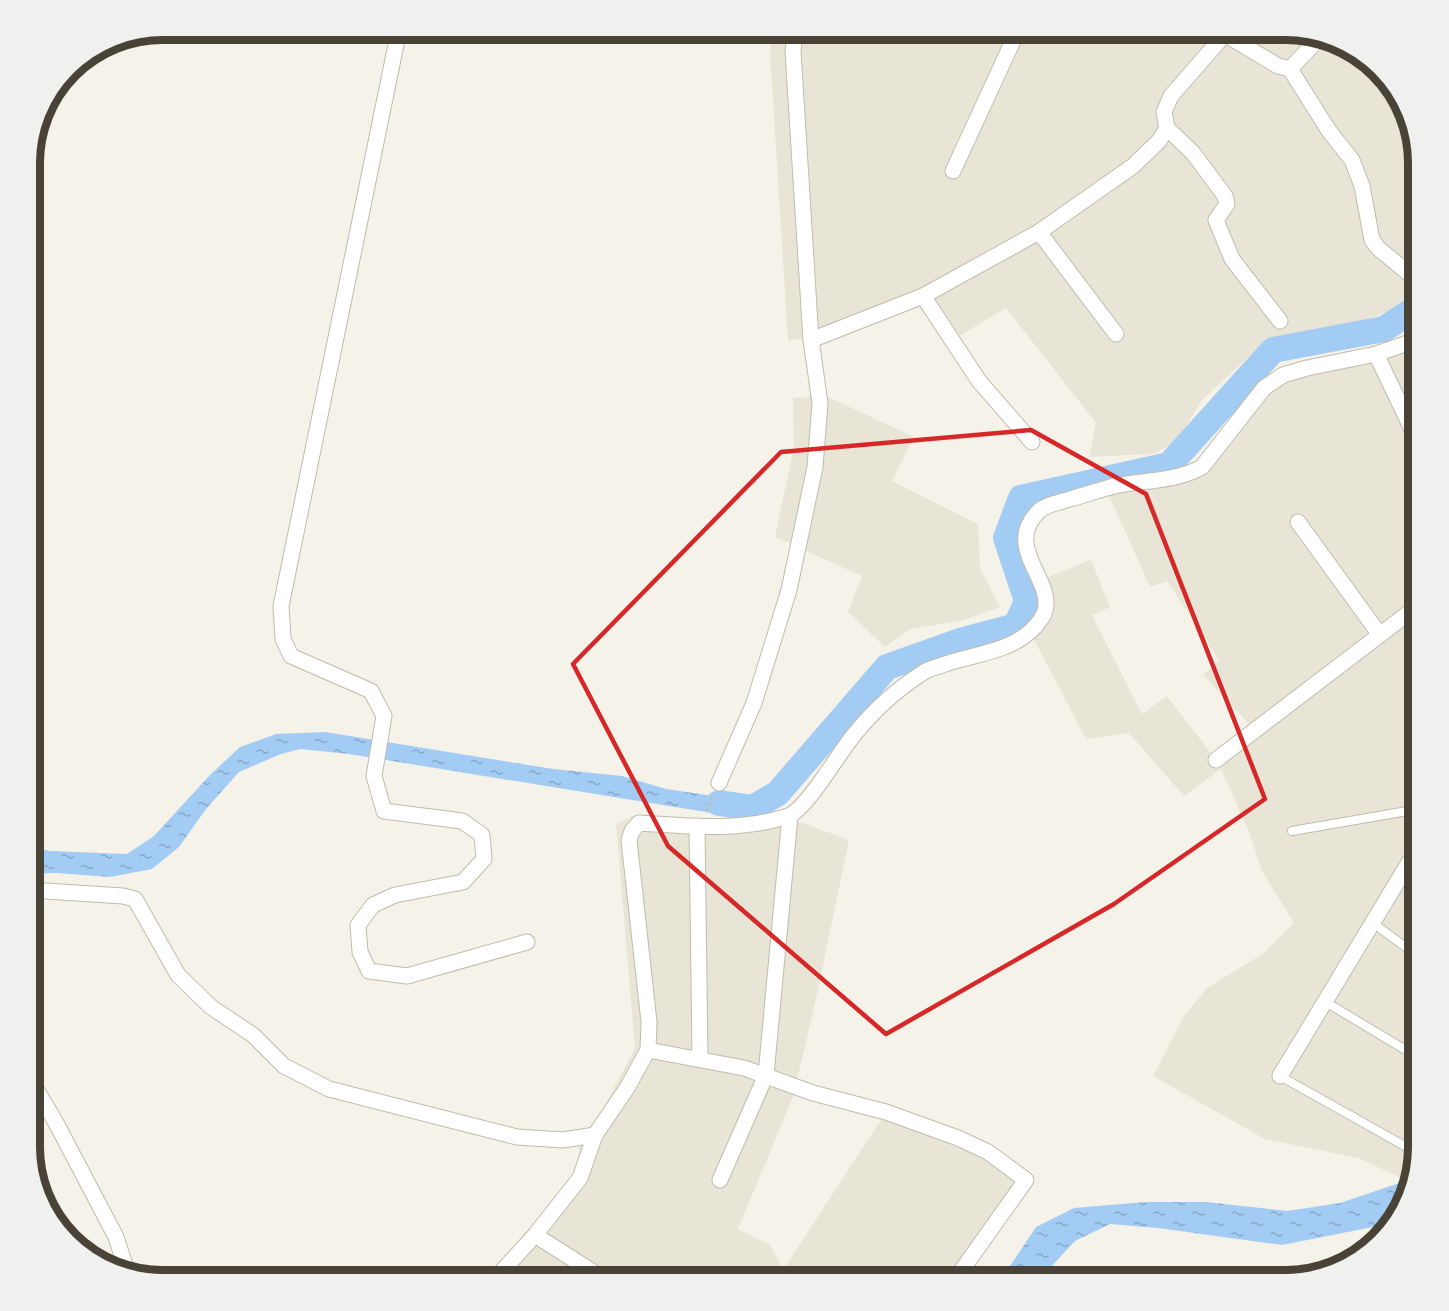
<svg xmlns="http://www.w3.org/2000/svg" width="1449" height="1311" viewBox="0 0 1449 1311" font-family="Montserrat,sans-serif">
	<defs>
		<pattern id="water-ripples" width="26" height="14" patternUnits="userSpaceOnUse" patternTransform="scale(1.5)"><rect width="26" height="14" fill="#a3ccf4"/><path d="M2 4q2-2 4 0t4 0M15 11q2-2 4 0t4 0" fill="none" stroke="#87a7c6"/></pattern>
	</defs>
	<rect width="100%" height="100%" fill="#f5f2e9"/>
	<g fill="#e9e5d6">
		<path d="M772 30H1286L1336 40 1380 69 1409 112 1419 164V289L1389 311 1337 331 1268 339 1202 400 1176 443 1152 454 1089 457 1096 423 1006 308 949 342 912 300 813 336 788 341 770 51Z"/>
		<path d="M1419 333V1156L1414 1178 1408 1181 1358 1158 1265 1139 1153 1076 1184 1016 1207 988 1264 953 1294 923 1262 871 1249 831 1221 769 1184 796 1129 733 1086 739 1032 636 1049 621 1035 582 1091 560 1110 607 1092 615 1142 714 1167 696 1214 757 1249 724 1203 675 1219 660 1167 581 1150 587 1109 495 1196 475 1281 373 1375 349Z"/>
		<path d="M826 396 914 437 892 481 978 524 980 568 1000 607 964 620 911 629 885 647 848 612 862 576 775 537 794 446 793 398Z"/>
		<path d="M635 815 744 827 795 820 849 840 816 999 793 1097 738 1229 770 1245 783 1270 886 1112 980 1148 1025 1181 955 1281H496L581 1175 578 1142 603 1109 635 1048 616 824Z"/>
	</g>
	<g fill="url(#water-ripples)">
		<path d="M325 732 553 769 622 776 666 789 741 800 753 808 741 815 712 813 349 754 300 749 281 754 239 772 206 809 179 847 152 869 110 877 56 873 30 874V846L50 851 127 854 154 836 209 776 240 747 276 734Z"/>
		<path d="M1414 1178C1410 1193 1404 1218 1388 1224L1282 1245 1158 1228 1110 1224 1075 1241 1047 1271 1040 1281H1004L1010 1266 1036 1227 1074 1208 1146 1202H1206L1287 1211 1340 1203Z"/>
	</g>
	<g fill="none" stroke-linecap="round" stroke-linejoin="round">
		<path stroke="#a3ccf4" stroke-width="26" d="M719 803 753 808 778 793 887 667 963 640 1016 626 1027 601 1006 538 1021 498 1169 465 1273 350 1384 329 1419 306"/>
		<g stroke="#c1bbab" stroke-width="10">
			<g id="service">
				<path d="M1292 831 1419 809"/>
				<path d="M1373 923 1419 957"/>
				<path d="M1324 1001 1419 1058"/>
				<path d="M1280 1076 1419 1154"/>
			</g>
		</g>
		<g stroke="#c1bbab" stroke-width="17">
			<g id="minor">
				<path d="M399 30 281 606 283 639 291 656 371 691 384 716 374 776 384 811 462 821 482 835 484 859 463 882 395 895 373 905 358 925 360 952 369 971 407 976 527 942"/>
				<path d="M1218 30 1278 66 1290 69 1320 37"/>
				<path d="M1290 69 1329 131 1352 160 1362 186 1372 240 1378 248 1419 282"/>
				<path d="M1167 128 1193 153 1225 196 1227 204 1216 220 1232 259 1280 321"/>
				<path d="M953 171 1018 30"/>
				<path d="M1039 232 1116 334"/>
				<path d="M923 296 979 381 1032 442"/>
				<path d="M811 340 923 296 1039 232 1133 166 1159 141 1167 128 1164 112 1171 96 1225 34"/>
				<path d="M1376 354 1419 444"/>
				<path d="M1298 522 1380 635"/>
				<path d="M1216 760 1419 605"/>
				<path d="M719 783 754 703 789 590 815 467 820 403 811 340 793 51 795 30"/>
				<path d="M697 826 700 1059"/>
				<path d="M30 890 123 896 135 899 178 975 211 1007 253 1035 284 1066 329 1089 517 1137 563 1140 595 1135"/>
				<path d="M648 1050 744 1068 813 1093 886 1112 958 1138 988 1152 1026 1180 954 1281"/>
				<path d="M1280 1076 1419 846"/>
				<path d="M30 1079 55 1121 116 1237 128 1274"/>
				<path d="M720 1180 766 1075 790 816"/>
				<path d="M535 1235 607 1281"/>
				<path d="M493 1281 535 1235 580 1178 595 1135 627 1088 648 1050 649 1022 629 840 632 831 639 823C687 826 740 832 788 816 806 810 839 753 853 736 873 711 897 689 924 672 930 668 938 667 945 664 978 653 1020 651 1041 619 1064 585 998 549 1040 510 1047 504 1061 502 1070 499 1085 495 1099 490 1114 486 1143 480 1175 482 1202 467L1264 388 1283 375 1307 368 1376 354 1419 339"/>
			</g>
		</g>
		<path stroke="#c3b99b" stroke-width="2" stroke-dasharray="3 3" stroke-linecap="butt" d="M707 811 712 797"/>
		<use href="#service" stroke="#fff" stroke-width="8"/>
		<use href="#minor" stroke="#fff" stroke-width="15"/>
	</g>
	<path fill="none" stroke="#d62828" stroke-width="4.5" stroke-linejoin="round" d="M1031 430 1146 494 1265 799 1114 904 886 1034 668 846 573 664 781 452Z"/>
	<path d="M0 0H1449V1311H0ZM163 40H1285A123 123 0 0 1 1408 163V1147A123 123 0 0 1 1285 1270H163A123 123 0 0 1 40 1147V163A123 123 0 0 1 163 40Z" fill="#f0f0ef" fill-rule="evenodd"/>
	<path fill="none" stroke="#494337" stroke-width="8" d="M163 40H1285A123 123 0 0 1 1408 163V1147A123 123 0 0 1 1285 1270H163A123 123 0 0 1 40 1147V163A123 123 0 0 1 163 40Z"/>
</svg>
